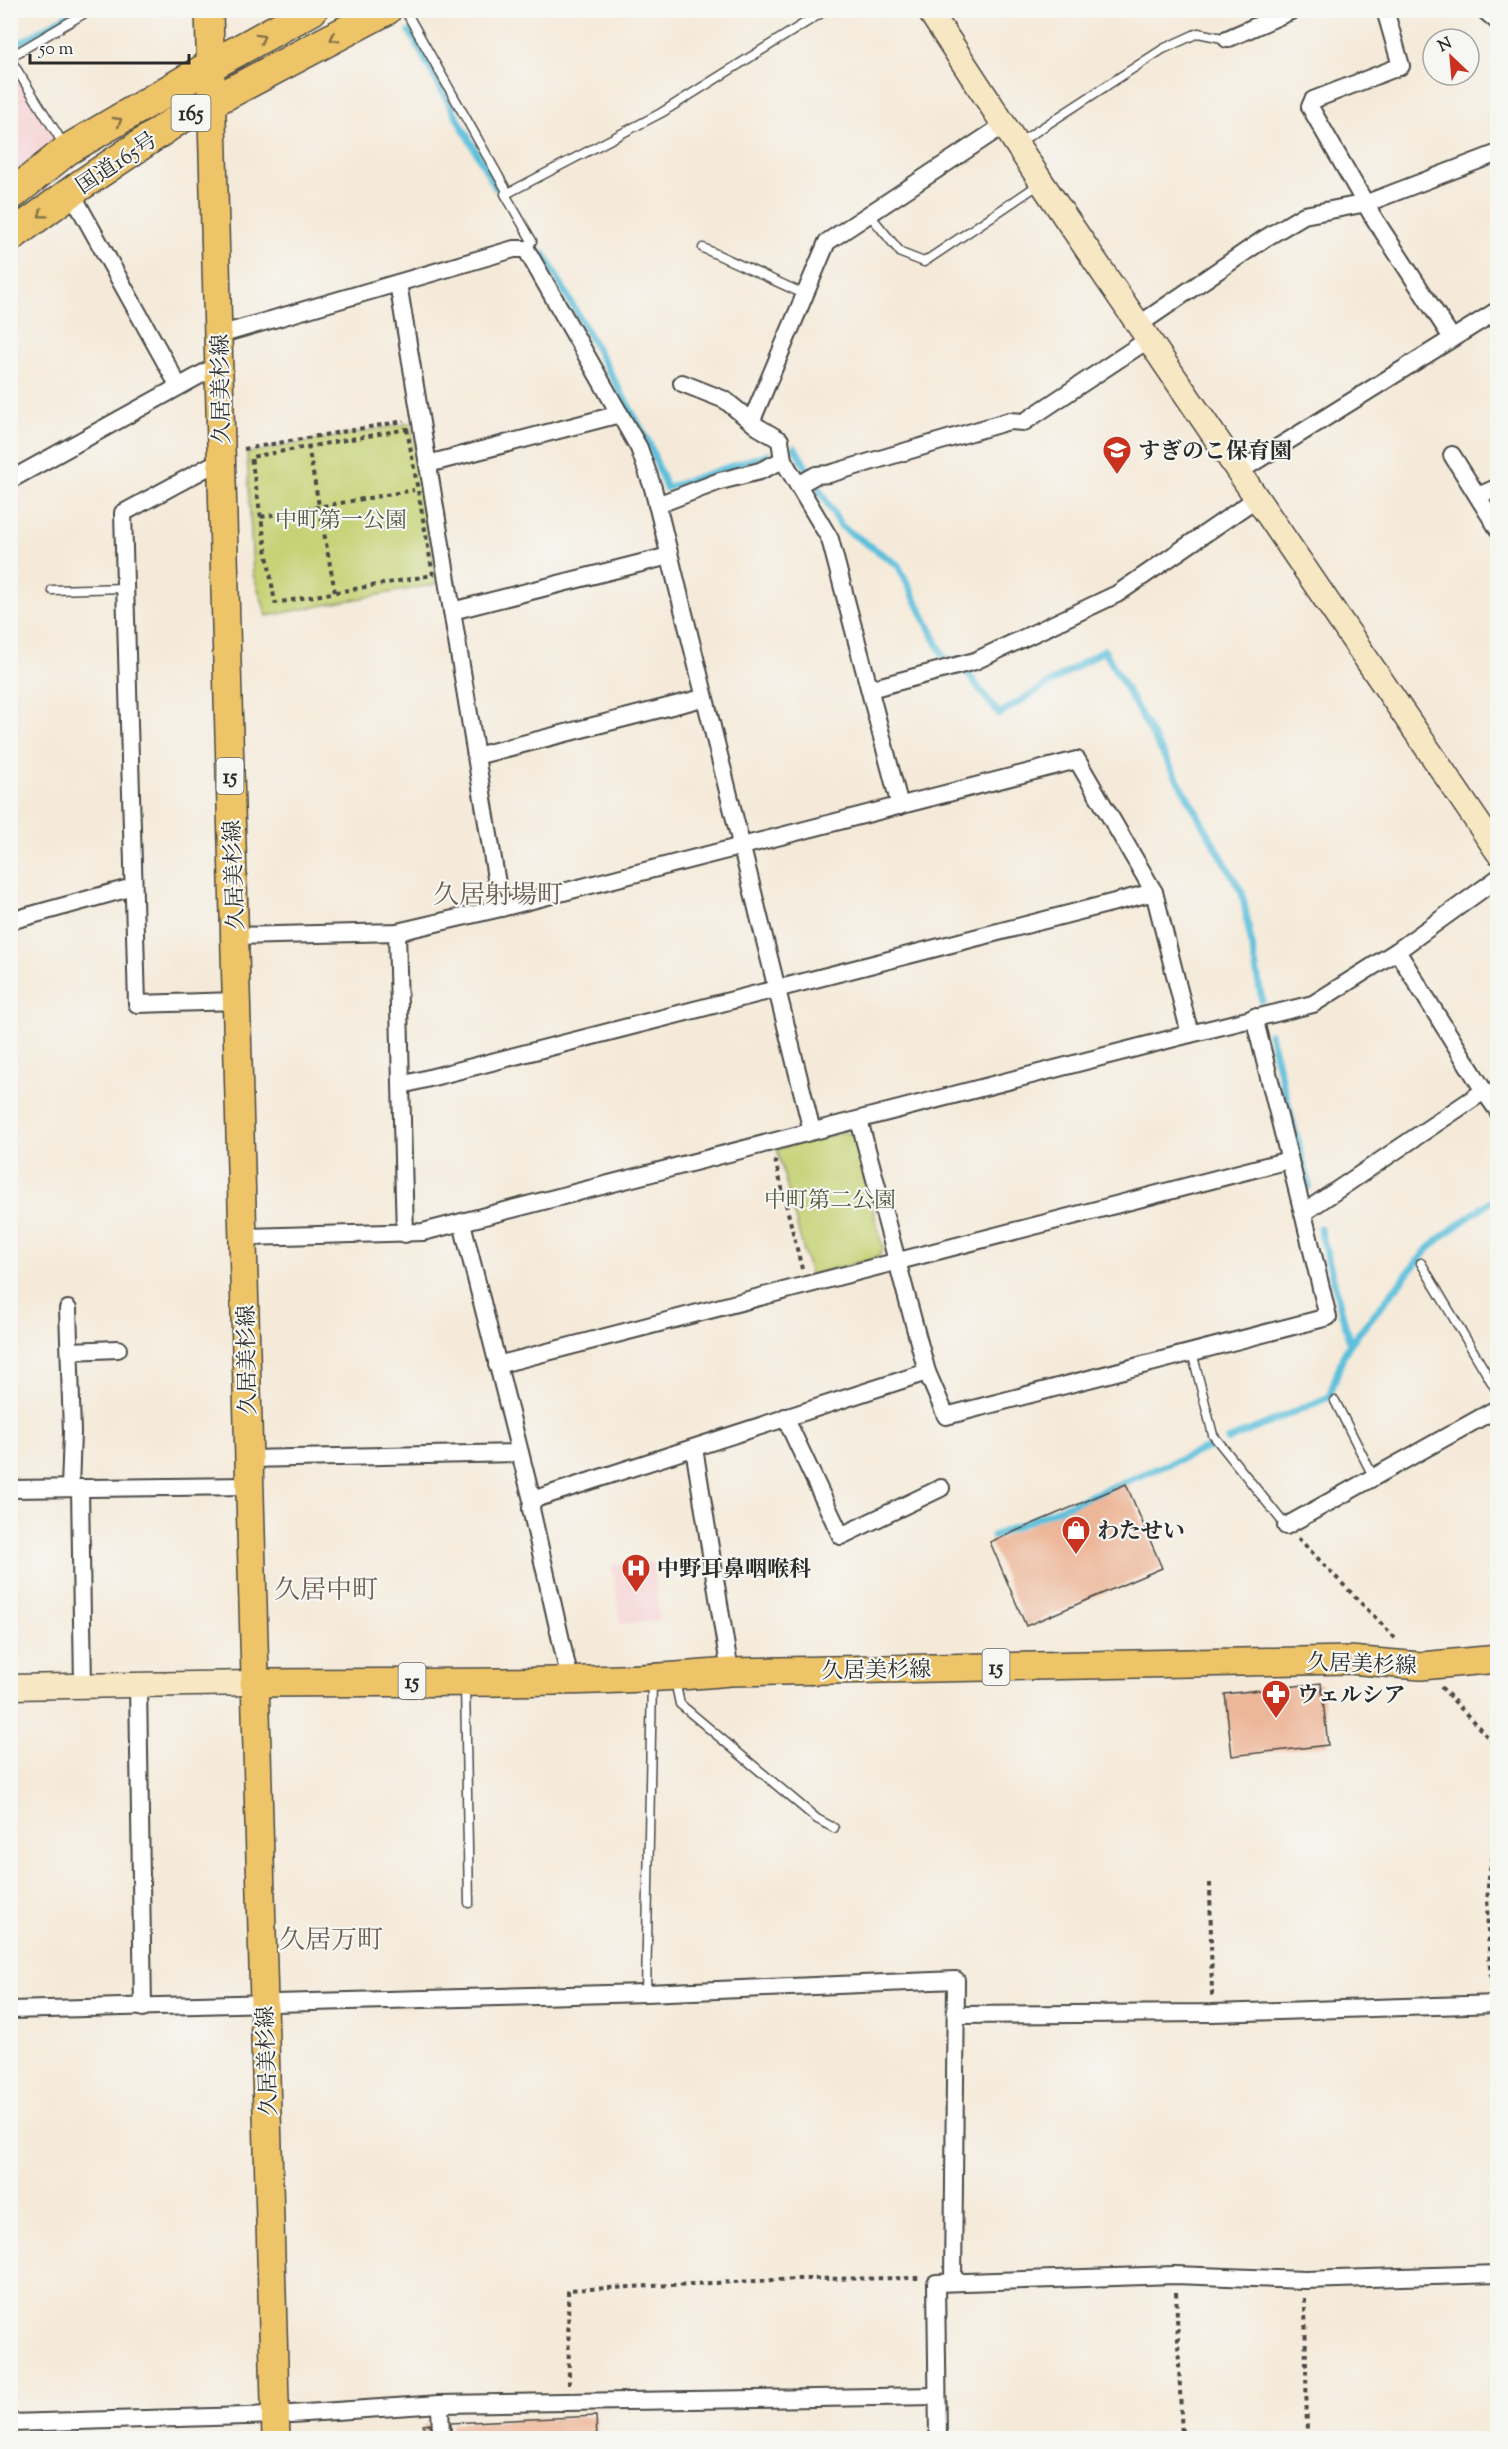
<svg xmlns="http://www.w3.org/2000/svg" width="1508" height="2449" viewBox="0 0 1508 2449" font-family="'Sorts Mill Goudy','Noto Serif JP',serif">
	<rect width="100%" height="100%" fill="#f6f6f2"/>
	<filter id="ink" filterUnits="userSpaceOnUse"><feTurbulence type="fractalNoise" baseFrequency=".0167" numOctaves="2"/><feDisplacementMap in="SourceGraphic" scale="12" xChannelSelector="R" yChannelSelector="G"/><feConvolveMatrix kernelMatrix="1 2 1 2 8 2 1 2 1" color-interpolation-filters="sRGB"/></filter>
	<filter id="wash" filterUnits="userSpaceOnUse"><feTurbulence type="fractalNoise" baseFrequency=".008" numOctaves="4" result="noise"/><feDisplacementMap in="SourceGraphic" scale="24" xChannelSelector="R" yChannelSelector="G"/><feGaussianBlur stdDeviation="1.35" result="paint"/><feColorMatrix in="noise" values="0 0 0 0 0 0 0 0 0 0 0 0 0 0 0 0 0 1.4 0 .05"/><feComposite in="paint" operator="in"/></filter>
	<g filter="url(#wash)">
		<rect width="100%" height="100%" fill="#f5ead9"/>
		<g fill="#f7cfd1">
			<path d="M10 54 67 150 10 192Z"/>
			<path d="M653 1562 659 1620 621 1624 612 1565Z"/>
		</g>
		<g fill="#c5d274" stroke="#787e50" stroke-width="1.5">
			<path d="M411 423 437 584 267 616 253 574 247 453Z"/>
			<path d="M844 1132 854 1136 883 1248 879 1257 810 1275 777 1149Z"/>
		</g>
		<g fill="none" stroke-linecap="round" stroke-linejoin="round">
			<g stroke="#5dc0db" stroke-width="7">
				<path d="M410 32 496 188"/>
				<path d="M10 49 77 10"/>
				<path d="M544 254 649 443 666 488 768 454"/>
				<path d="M795 448 841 526 898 565 944 657 968 674 999 714 1104 650 1242 893 1262 1000"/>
				<path d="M1270 1034 1309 1186"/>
				<path d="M1320 1228 1350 1344"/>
				<path d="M1228 1440 1329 1397 1343 1356 1350 1344 1426 1251 1444 1235 1498 1196"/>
				<path d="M993 1536 1212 1446"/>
			</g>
		</g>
		<g id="blocks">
			<g fill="#edb698">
				<path d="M1126 1484 1162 1568 1026 1626 990 1542Z"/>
				<path d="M1321 1683 1328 1745 1232 1756 1225 1694Z"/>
				<path d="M596 2416 597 2439H451V2423Z"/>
				<path d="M430 2424 431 2439H424L423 2425Z"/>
			</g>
		</g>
	</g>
	<g filter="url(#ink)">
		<use href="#blocks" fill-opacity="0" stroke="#494845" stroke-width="1.5"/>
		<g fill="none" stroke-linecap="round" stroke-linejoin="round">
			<g stroke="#494845" stroke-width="11">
				<g id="lane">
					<path d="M405 10 508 193 505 194 532 241 526 249"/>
					<path d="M10 57 90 10"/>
					<path d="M10 59 64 145"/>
					<path d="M1017 144 1163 49 1198 33 1227 39"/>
					<path d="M508 193 661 113 826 10"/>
					<path d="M869 214 901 253 924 262 1041 183"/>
					<path d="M703 248 806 295"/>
					<path d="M52 590 125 588"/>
					<path d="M1421 1263 1498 1393"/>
					<path d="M1192 1352 1213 1435 1286 1526"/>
					<path d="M1335 1401 1373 1476"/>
					<path d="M675 1681 680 1704 817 1819 834 1828"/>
					<path d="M465 1684 469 1903"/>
					<path d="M646 1993 652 1681"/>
				</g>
			</g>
			<g stroke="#494845" stroke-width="20">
				<g id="street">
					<path d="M1385 10 1401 66 1313 100 1310 107 1372 215 1452 338"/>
					<path d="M1484 10 1498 22"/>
					<path d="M1227 39 1293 10"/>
					<path d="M71 192 178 385"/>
					<path d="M398 283 501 908"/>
					<path d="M1140 324 1264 239 1304 215 1367 203 1498 153"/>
					<path d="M219 335 514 249H526L639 448 653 488 812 1131"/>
					<path d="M682 383 725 400 758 427 780 440 783 460 830 539 900 806"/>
					<path d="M752 420 827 242 1004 125"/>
					<path d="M1452 455 1498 529"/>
					<path d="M221 460 123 513 137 1004 237 1001"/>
					<path d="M428 464 620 414"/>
					<path d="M1240 471 1498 310"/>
					<path d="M10 480 220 364"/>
					<path d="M798 485 816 475 829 474 1009 421 1024 422 1149 339"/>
					<path d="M1478 496 1498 487"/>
					<path d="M657 505 720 481 760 471 783 460"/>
					<path d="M452 611 669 556"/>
					<path d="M870 689 975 661 1117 594 1257 498"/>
					<path d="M476 756 703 698"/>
					<path d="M10 921 133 887"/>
					<path d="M397 932 405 1234"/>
					<path d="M235 936 397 932 501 908 1077 760 1154 892 1190 1034"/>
					<path d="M1254 1017 1303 1213"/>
					<path d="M402 1085 1154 892"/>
					<path d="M1484 1091 1498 1111"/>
					<path d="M859 1120 927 1372 946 1416 1328 1317 1303 1213 1484 1091 1397 951"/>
					<path d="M462 1223 532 1500 531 1509 570 1680"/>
					<path d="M243 1237 423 1232 1190 1034 1313 1004 1397 951 1498 878"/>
					<path d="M68 1309 72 1432 70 1488"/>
					<path d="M70 1351 118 1349"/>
					<path d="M497 1365 1289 1160"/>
					<path d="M785 1417 841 1536 941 1488"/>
					<path d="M694 1448 730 1672"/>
					<path d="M249 1459 520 1453"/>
					<path d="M80 1488 83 1686"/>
					<path d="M10 1489 249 1486"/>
					<path d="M532 1500 927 1372"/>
					<path d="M1286 1526 1498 1408"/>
					<path d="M138 1685 143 2008"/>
					<path d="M10 2010 646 1993 956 1980 953 2281"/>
					<path d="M956 2015 1212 2013 1498 2004"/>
					<path d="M440 2404 441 2438"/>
					<path d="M10 2423 276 2415 440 2404 937 2396"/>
					<path d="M938 2438 936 2283 1175 2275 1305 2280 1498 2274"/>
				</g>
			</g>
			<g stroke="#494845" stroke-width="27">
				<g id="secondary">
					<path d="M929 10 1042 183 1498 852"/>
					<path d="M10 1687 254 1683"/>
				</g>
			</g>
			<g stroke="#494845" stroke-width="30">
				<g id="primary">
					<path d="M209 10 276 2438"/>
					<path d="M254 1683C412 1681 573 1686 730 1672L1349 1660 1421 1666 1498 1659"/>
				</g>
			</g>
			<g stroke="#494845" stroke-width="33">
				<g id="highway">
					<path d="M10 196 67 150 210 66 312 10"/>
					<path d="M10 237 81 185 176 121 386 10"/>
				</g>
			</g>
			<g stroke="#494845" stroke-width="4" stroke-dasharray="4.5 4.5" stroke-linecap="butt">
				<path d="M407 429 433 575 275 603 251 457Z"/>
				<path d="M308 446 335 592"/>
				<path d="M244 449 404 421"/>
				<path d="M261 517 414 490"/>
				<path d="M775 1160 802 1269"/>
				<path d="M1298 1538 1397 1640"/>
				<path d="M1441 1687 1498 1748"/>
				<path d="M1210 1883 1212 1997"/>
				<path d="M1491 1987C1490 1943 1480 1882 1498 1842"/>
				<path d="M1176 2292 1182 2438"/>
				<path d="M1305 2298 1307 2438"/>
				<path d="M569 2385 568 2290 797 2279 921 2278"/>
			</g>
			<use href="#lane" stroke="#fff" stroke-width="8"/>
			<use href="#street" stroke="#fff" stroke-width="16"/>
			<use href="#secondary" stroke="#f8e7c3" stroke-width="24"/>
			<use href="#primary" stroke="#eec469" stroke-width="27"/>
			<use href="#highway" stroke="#eec469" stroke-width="30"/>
		</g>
		<defs><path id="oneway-chevron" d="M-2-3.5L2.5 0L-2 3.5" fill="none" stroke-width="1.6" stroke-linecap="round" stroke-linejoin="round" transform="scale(1.5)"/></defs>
		<g stroke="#837047">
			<use href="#oneway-chevron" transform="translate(261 38) rotate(-29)"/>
			<use href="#oneway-chevron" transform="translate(334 38) rotate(152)"/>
			<use href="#oneway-chevron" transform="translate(118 121) rotate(-30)"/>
			<use href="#oneway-chevron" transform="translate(42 214) rotate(143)"/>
		</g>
	</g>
	<defs>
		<g id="school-pin" transform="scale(1.5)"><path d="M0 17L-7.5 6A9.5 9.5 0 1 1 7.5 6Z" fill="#c8321e" stroke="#f6f6f2"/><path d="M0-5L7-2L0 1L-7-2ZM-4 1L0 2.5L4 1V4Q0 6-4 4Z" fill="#fff"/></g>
		<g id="shop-pin" transform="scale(1.5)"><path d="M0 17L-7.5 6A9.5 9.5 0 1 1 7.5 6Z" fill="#c8321e" stroke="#f6f6f2"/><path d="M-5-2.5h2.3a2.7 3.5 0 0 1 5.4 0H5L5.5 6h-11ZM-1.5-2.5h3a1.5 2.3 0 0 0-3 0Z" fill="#fff"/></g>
		<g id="hospital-pin" transform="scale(1.5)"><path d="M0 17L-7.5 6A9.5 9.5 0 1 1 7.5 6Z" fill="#c8321e" stroke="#f6f6f2"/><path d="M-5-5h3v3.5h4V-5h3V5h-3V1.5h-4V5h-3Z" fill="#fff"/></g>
		<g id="pharmacy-pin" transform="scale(1.5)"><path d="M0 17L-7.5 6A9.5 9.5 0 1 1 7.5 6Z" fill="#c8321e" stroke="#f6f6f2"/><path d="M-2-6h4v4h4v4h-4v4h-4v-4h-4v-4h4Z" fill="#fff"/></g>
	</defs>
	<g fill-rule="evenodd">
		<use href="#school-pin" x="1117" y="450"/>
		<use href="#shop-pin" x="1076" y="1530"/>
		<use href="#hospital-pin" x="636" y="1568"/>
		<use href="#pharmacy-pin" x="1276" y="1694"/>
	</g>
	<g text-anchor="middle" stroke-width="4.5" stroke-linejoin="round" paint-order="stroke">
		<g fill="#f6f6f2" stroke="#686867" stroke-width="1.5">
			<rect x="171.5" y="95" width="39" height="36" rx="4.5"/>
			<rect x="216.5" y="758" width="27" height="36" rx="4.5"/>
			<rect x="982.5" y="1649" width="27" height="36" rx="4.5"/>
			<rect x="398.5" y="1663" width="27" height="36" rx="4.5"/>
		</g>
		<g font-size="21" font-weight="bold" fill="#2b2b2b">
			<text x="191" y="120">165</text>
			<text x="230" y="783">15</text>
			<text x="996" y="1674">15</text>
			<text x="412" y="1688">15</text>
		</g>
		<g font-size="22" fill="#2b2b2b" stroke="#f6f6f2">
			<text transform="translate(116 162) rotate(-34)" y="8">国道165号</text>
			<text transform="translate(220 389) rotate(-91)" y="8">久居美杉線</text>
			<text transform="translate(233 875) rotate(-92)" y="8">久居美杉線</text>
			<text transform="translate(246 1360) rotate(-91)" y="8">久居美杉線</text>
			<text transform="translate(1362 1663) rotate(2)" y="8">久居美杉線</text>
			<text transform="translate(876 1669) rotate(-1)" y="8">久居美杉線</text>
			<text transform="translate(266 2061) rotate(-92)" y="8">久居美杉線</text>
		</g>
		<g font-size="22" font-weight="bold" fill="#2b2b2b" stroke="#f6f6f2" text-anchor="start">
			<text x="1138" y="458">すぎのこ保育園</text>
			<text x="1097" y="1538">わたせい</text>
			<text x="657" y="1576">中野耳鼻咽喉科</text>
			<text x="1297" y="1702">ウェルシア</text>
		</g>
		<g font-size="22" fill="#52553d" stroke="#f6f6f2">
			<text x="341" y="527">中町第一公園</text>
			<text x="830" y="1207">中町第二公園</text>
		</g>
		<g font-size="26" fill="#6f5c51" stroke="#f6f6f2">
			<text x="498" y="903">久居射場町</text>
			<text x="326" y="1598">久居中町</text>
			<text x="331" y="1948">久居万町</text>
		</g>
	</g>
	<rect width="1508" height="2449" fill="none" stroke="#f6f6f2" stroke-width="36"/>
	<g transform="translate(1451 57) rotate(334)"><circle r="28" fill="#f6f6f2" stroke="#a5a5a2" stroke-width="1.5"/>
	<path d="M0-4.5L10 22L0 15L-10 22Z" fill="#c8321e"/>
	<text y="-9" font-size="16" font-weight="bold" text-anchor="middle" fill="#2b2b2b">N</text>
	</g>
	<path d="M30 54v9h159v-9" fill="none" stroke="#2b2b2b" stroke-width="3"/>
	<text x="39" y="54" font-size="18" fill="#2b2b2b" stroke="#f6f6f2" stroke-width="4.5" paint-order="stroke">50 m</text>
</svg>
